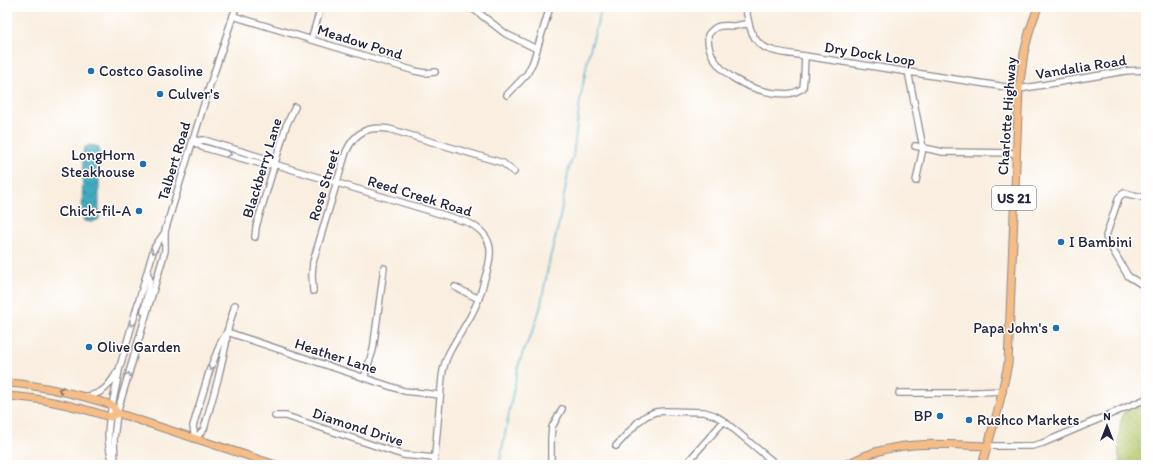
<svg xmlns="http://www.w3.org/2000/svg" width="1153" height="472" viewBox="0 0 1153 472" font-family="Itim,sans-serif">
	<defs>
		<pattern id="grass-dots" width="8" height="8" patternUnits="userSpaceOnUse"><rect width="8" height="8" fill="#b3c76b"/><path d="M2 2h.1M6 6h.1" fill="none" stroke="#9aab5e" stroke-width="1.8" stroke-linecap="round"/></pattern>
		<pattern id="water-waves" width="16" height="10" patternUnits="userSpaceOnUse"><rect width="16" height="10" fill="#40abbf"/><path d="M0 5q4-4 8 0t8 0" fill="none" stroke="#358b9c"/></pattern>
	</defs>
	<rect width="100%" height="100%" fill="#fff"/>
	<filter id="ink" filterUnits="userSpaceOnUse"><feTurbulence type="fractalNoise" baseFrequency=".025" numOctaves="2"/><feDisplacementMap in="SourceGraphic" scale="8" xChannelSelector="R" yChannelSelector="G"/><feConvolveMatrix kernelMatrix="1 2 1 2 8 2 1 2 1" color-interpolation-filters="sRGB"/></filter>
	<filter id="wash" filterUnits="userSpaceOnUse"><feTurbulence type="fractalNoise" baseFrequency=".012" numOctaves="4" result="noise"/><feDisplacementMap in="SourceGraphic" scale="16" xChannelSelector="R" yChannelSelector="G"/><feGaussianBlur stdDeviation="0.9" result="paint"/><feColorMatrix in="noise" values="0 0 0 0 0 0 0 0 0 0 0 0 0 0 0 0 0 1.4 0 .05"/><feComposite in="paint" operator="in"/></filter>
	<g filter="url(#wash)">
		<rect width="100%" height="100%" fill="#f9eedf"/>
		<path fill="url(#grass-dots)" stroke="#6a7453" d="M1146 402V465H1121C1116 451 1119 427 1123 413Z"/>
		<path fill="url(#water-waves)" stroke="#31667d" d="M89 145 96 146 99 148V218L98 220 91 222 84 221 82 216 83 153 84 148Z"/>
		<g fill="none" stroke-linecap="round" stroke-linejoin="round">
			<path stroke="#40abbf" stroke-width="1.5" d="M499 465 518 367 524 349 533 331 540 309 550 258 558 228 569 168 573 156 580 101 588 57 602 7"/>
		</g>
	</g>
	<g filter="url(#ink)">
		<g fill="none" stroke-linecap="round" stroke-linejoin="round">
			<g stroke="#8e888d" stroke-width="8">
				<g id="minor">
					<path d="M471 7 506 34 537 49"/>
					<path d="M746 7C751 52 766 50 805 56L1019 89 1125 71 1146 70"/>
					<path d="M233 16 415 71 425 73 435 72"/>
					<path d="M748 24C744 24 739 25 735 26 722 26 717 23 708 35 708 39 708 43 709 47 717 75 748 89 774 93 787 94 792 95 803 88L804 78 805 56"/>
					<path d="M311 40 321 7"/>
					<path d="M908 71 923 148 916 181"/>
					<path d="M507 95 527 74 533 62 550 7"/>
					<path d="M192 141 202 147 265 165 274 164 467 222C496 236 493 255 484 281 482 289 480 297 476 305 469 322 457 337 449 353 445 361 443 369 442 377L434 465"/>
					<path d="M192 141 204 140 267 159 274 164"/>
					<path d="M915 146 943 152 1016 153"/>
					<path d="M1146 198 1124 193 1119 197 1106 236 1107 240 1128 276 1146 287"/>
					<path d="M255 237 256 227 286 126 295 107"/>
					<path d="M455 287 479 299"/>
					<path d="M313 291 312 275 313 262 346 152C355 132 367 126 389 129L503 163 514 172"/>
					<path d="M144 311 150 280 147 273"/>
					<path d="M227 332 404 391 440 395"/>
					<path d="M364 378 373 350 384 268"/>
					<path d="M899 393H953L1003 391"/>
					<path d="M86 396C102 395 110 385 117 372"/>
					<path d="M275 416H286L403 455 435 458"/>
					<path d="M195 439 193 426 210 369 221 342 227 332 235 305"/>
					<path d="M195 439 204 429 218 379 226 344 227 332"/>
					<path d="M616 446 638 422 646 416 655 412 665 411 704 412 714 415 724 421 777 465"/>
					<path d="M988 446H1032L1043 443 1146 399"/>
					<path d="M114 463C100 433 115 401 119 370L154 248 165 232"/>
					<path d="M115 465 114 439 117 413 165 251V231L209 88 236 7"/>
					<path d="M551 465V438L552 427 562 409"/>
					<path d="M685 465 724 421"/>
					<path d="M765 465 770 459"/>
				</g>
			</g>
			<g stroke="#8e888d" stroke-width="9">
				<g id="major">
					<path d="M7 383C43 385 77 394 112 405L117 413 276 465"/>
					<path d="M7 396C43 398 76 406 110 417L117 413"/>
					<path d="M846 465C857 459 870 453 883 450 916 441 954 445 988 446"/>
					<path d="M982 465 998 410 1008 364 1019 89 1024 53 1030 29 1038 7"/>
				</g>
			</g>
			<use href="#minor" stroke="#fff" stroke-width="5.5"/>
			<use href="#major" stroke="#f6be86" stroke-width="7"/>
		</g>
		<defs><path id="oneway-chevron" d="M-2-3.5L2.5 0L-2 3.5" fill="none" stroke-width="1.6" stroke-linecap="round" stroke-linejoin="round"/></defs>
		<g stroke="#9c9ca7">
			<use href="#oneway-chevron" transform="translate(229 154) rotate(17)"/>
			<use href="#oneway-chevron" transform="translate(154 251) rotate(111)"/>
			<use href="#oneway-chevron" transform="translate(132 324) rotate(106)"/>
			<use href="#oneway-chevron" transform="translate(211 368) rotate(109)"/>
			<use href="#oneway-chevron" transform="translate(128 375) rotate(-73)"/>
		</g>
		<use stroke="#8c7060" href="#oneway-chevron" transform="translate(61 390) rotate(-168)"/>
	</g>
	<g fill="#1f6fb2" stroke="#fff" stroke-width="1.5">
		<circle cx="91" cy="71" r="4"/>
		<circle cx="160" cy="94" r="4"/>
		<circle cx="143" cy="164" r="4"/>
		<circle cx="139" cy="211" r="4"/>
		<circle cx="1061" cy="242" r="4"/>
		<circle cx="1056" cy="328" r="4"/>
		<circle cx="89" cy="347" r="4"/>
		<circle cx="940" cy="416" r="4"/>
		<circle cx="969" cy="420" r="4"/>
	</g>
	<g text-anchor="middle" stroke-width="3" stroke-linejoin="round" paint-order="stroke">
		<rect fill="#fff" stroke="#646476" stroke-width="1" x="992" y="186" width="44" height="24" rx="3"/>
		<g font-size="14" font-weight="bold" fill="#22223b">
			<text x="1014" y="203">US 21</text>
		</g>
		<g font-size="15" fill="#22223b" stroke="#fff">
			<text transform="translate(360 42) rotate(17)" y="5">Meadow Pond</text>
			<text transform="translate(870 54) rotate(9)" y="5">Dry Dock Loop</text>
			<text transform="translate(1081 67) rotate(-9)" y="5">Vandalia Road</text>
			<text transform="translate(1007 116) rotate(-86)" y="5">Charlotte Highway</text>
			<text transform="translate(174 161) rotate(-73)" y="5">Talbert Road</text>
			<text transform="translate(262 168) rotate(-73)" y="5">Blackberry Lane</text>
			<text transform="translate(324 185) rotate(-73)" y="5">Rose Street</text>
			<text transform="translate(420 196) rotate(17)" y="5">Reed Creek Road</text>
			<text transform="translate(336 356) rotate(18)" y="5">Heather Lane</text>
			<text transform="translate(358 427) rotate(18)" y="5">Diamond Drive</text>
		</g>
		<g font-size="15" fill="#22223b" stroke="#fff" text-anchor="start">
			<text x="99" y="76">Costco Gasoline</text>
			<text x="168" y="99">Culver's</text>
			<text x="135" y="160" text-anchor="end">LongHorn<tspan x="135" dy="17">Steakhouse</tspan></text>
			<text x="131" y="216" text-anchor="end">Chick-fil-A</text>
			<text x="1069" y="247">I Bambini</text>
			<text x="1048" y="333" text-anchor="end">Papa John's</text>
			<text x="97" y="352">Olive Garden</text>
			<text x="932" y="421" text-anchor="end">BP</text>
			<text x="977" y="425">Rushco Markets</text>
		</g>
	</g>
	<rect width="1153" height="472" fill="none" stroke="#fff" stroke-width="24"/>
	<g transform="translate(1107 426)" stroke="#ffffff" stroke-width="3" paint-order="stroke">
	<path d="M0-3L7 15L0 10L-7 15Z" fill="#22223b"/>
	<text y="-6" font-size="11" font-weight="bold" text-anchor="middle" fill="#22223b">N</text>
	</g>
</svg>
